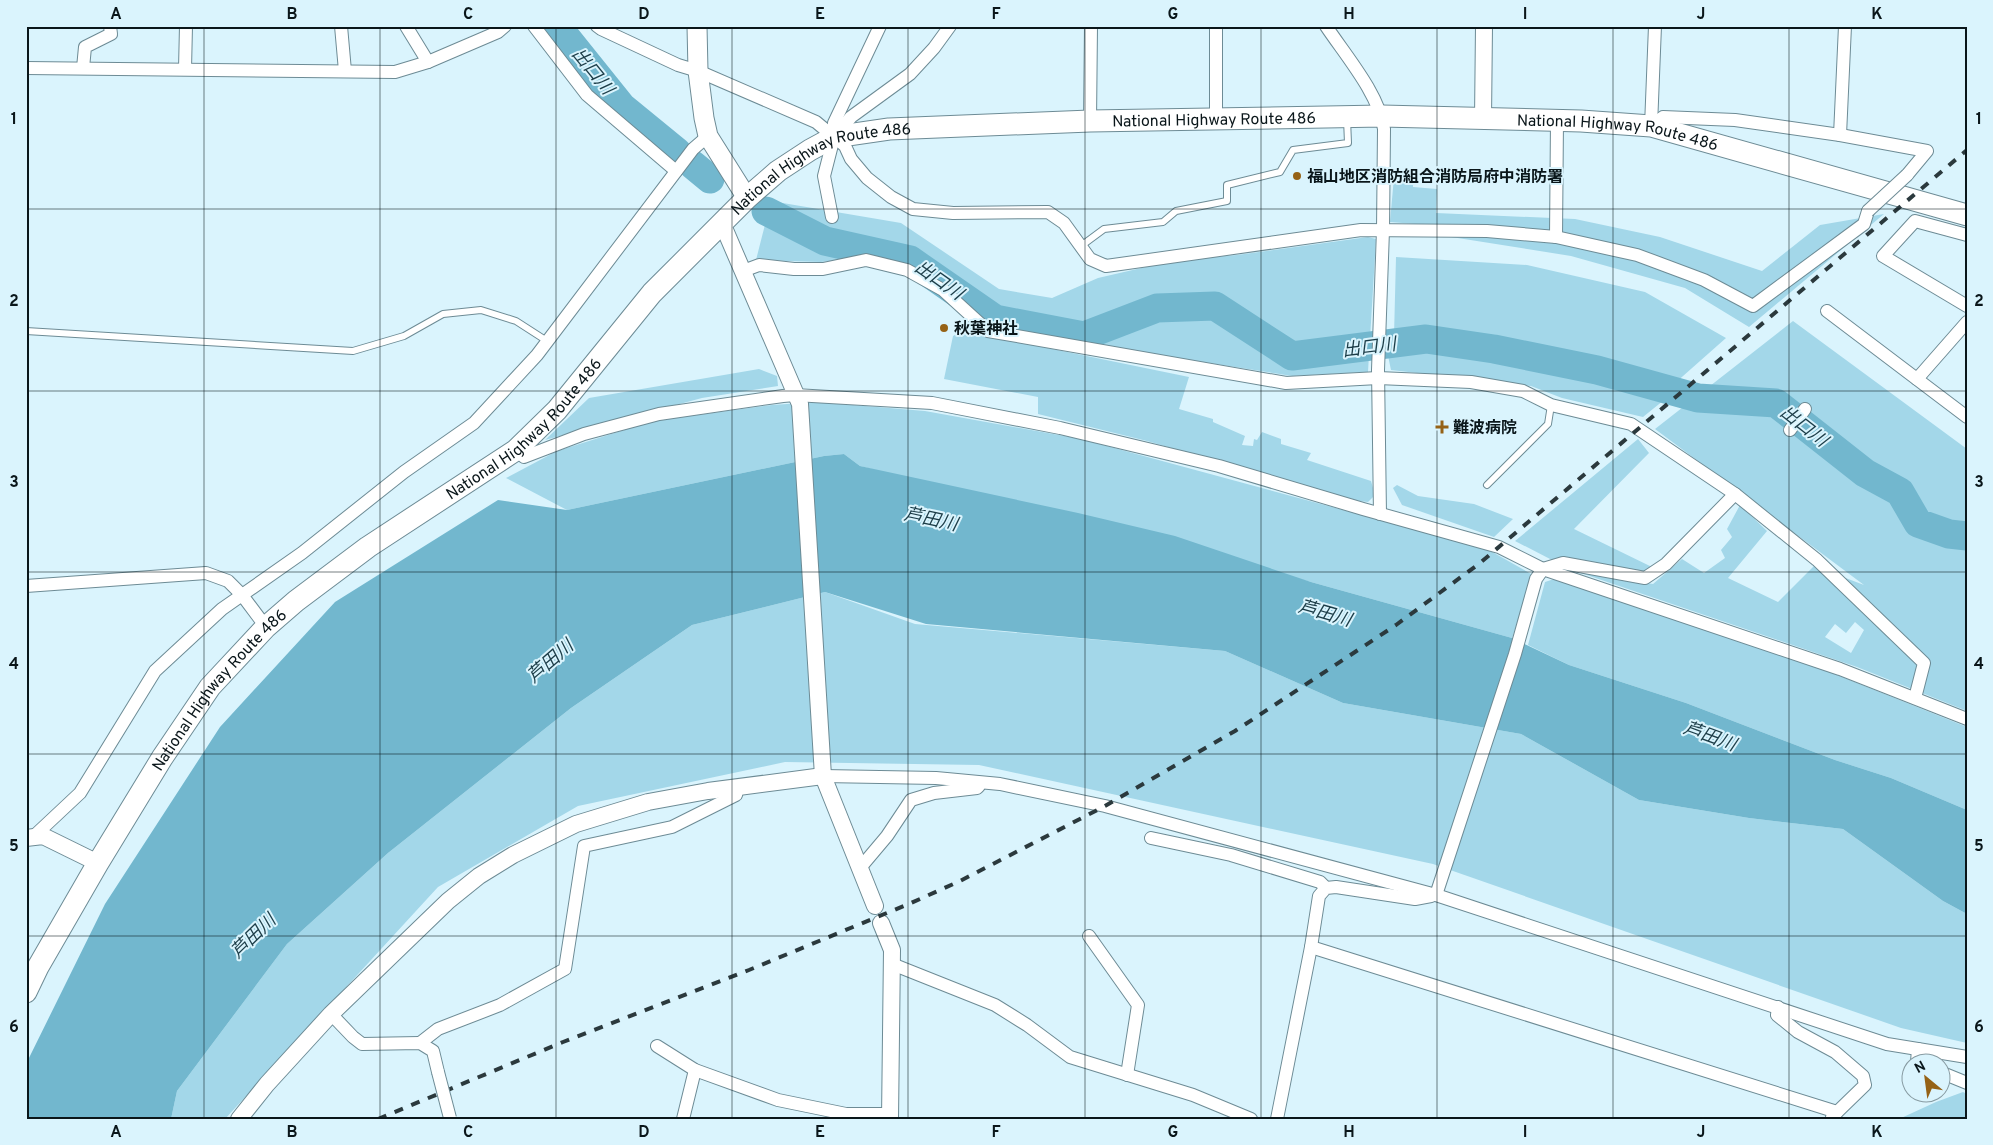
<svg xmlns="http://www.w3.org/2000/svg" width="1993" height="1145" viewBox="0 0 1993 1145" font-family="Overpass,'Noto Sans JP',sans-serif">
	<rect width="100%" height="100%" fill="#daf4fd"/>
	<g fill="#a3d7e9" fill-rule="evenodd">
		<path d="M1394 177 1413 181V187L1437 189 1436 213 1575 219 1660 237 1762 271 1820 225 1884 214 1749 327 1685 288 1571 256 1445 236 1427 225 1390 222Z"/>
		<path d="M771 201 901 223 999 289 1052 298 1098 278 1176 260 1237 255 1368 237 1376 239 1368 372 1292 376 1113 348 991 327 948 291 874 256 821 262 756 260Z"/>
		<path d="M1396 257 1527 265 1645 292 1726 338 1674 384 1490 339 1394 336Z"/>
		<path d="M1793 321 1967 449V711L1857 667 1575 571 1653 584 1682 559 1704 573 1725 558 1721 550 1732 537 1727 529 1740 505 1767 531 1728 578 1778 602 1814 566 1864 585 1655 429ZM1855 622 1864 630 1851 653 1825 637 1835 624 1846 633Z"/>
		<path d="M973 325 985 335 1189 377 1179 409 1213 419V422L1245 436 1242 445 1253 446 1254 439 1257 440 1262 432 1281 439V444L1311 453 1307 460 1371 481 1375 495 1368 502 1359 501 1147 441 1038 414V397L944 379 953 336Z"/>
		<path d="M1431 346 1511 359 1669 396 1643 417 1562 398 1531 386 1391 370 1387 351Z"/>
		<path d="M759 369 777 376 778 386 702 398 545 440 589 398Z"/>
		<path d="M817 402 925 411 1081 439 1487 549 1533 575 1512 638 1311 582 860 466 844 454 824 456 567 510 506 478 557 451 653 421 772 405Z"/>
		<path d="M1638 439 1649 453 1574 529 1654 568 1640 572 1552 560 1515 541Z"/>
		<path d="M1397 485 1418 496 1474 504 1513 519 1494 537 1402 505 1393 488Z"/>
		<path d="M1554 579 1797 659 1967 727V810L1891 778 1835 760 1686 703 1569 665 1528 645 1545 582Z"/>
		<path d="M825 592 915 624 1225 651 1343 703 1521 734 1639 800 1749 818 1843 829 1943 901 1967 914V1043L1901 1028 1433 864 979 765 785 762 578 806 438 887 225 1119H171L177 1091 287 944 388 853 571 708 692 625Z"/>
		<path d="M1963 1092 1967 1094V1119H1899L1936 1102Z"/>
	</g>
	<path fill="#72b7ce" d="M844 454 860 466 1078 513 1175 536 1311 582 1512 638 1569 665 1686 703 1835 760 1891 778 1967 810V914L1943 901 1843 829 1749 818 1639 800 1521 734 1343 703 1225 651 926 624 825 592 692 625 571 708 388 853 287 944 177 1091 171 1119H26V1064L105 904 220 727 335 602 498 500 567 510 824 456Z"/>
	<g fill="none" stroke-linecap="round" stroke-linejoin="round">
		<g stroke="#72b7ce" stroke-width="29">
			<path d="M557 26 622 107 677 152"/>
			<path d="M693 165 710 179"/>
			<path d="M766 211 825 241 910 260 995 319 1084 336 1157 308 1215 306 1292 356 1426 339 1494 349 1597 370 1698 398 1776 403 1865 473 1900 492 1918 523 1949 534 1967 536"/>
		</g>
		<g stroke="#6d8b95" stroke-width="8">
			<g id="service">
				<path d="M1081 246 1104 229 1163 222 1176 211 1227 201V185L1280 172 1293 150 1348 143 1347 119"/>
				<path d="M26 331 353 351 404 336 443 314 481 310 516 321 547 341"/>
				<path d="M1487 485 1548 424 1551 405"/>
			</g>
		</g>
		<g stroke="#6d8b95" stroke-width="14">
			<g id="minor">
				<path d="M341 26 345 71"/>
				<path d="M406 26 428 62"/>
				<path d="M534 26 587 95 676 171"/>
				<path d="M597 26 601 29 678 65 698 71 816 122 845 146 851 159 867 178 891 197 913 209 953 213 1048 212 1064 223 1090 259 1106 266 1361 230 1487 231 1556 237 1637 255 1704 280 1753 306 1864 224 1868 211"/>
				<path d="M1326 26C1346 56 1379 94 1384 129L1383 230 1378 370 1380 514"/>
				<path d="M26 68 395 72 428 62 498 32 505 26"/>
				<path d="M83 68 85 47 111 34 110 26"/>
				<path d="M185 69 186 26"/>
				<path d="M1216 119V26"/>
				<path d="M1090 121 1091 26"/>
				<path d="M1651 126 1663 117 1735 120 1840 135 1927 151 1907 175"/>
				<path d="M1651 126 1655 26"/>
				<path d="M1840 135 1845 26"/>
				<path d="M834 137 851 117 910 74 934 48 950 26"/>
				<path d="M832 217 824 176 834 137V123L880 26"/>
				<path d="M1967 235 1915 221 1883 256 1967 306"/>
				<path d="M1556 237 1557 120"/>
				<path d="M743 271 759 265 794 269H823L866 260 907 270 943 290 988 331 1286 383 1378 378 1471 382 1523 391 1551 405 1631 424 1735 494 1817 560 1924 663 1915 698"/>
				<path d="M1827 311 1967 417"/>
				<path d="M1917 379 1967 322"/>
				<path d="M1790 430 1805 409"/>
				<path d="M516 450 524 457 584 434 659 414 783 396 795 395 932 403 1060 428 1219 466 1363 509 1499 547 1543 569 1840 669 1967 719"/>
				<path d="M26 586 206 573 228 581 242 595 266 627"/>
				<path d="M823 776 936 778 1000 784 1105 806 1436 895 1887 1044 1967 1057"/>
				<path d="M32 838 80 793 155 671 222 609 302 553 404 472 474 423 537 355 693 149 708 136"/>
				<path d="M1151 838 1231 855 1320 882 1326 888"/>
				<path d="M860 868 887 836 911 800 934 793 977 788 979 786"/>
				<path d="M1436 895 1515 654 1536 579 1543 569 1563 563 1645 578 1666 564 1735 494"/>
				<path d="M1089 936 1138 1005 1127 1075"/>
				<path d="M1311 947 1837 1112"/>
				<path d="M892 964 995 1005 1027 1025 1070 1057 1193 1095 1251 1119"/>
				<path d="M1778 1007 1777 1015 1798 1032 1835 1052 1863 1076 1865 1085 1832 1117"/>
				<path d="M331 1014 353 1037 362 1044 420 1043 433 1051 438 1072"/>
				<path d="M420 1043 438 1029 500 1005 565 969 584 846 672 827 736 795 738 787"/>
				<path d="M657 1046 695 1070 778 1100 846 1114H890"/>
				<path d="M1918 1049 1917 1062H1919"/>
				<path d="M1940 1072 1967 1083"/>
				<path d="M683 1119 695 1070"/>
				<path d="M1277 1119 1311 947 1319 896 1326 888 1336 887 1415 899 1431 896"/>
			</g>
		</g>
		<g stroke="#6d8b95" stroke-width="18">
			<g id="tertiary">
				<path d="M1483 119 1484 26"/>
				<path d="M722 223 800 404 823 776 875 906"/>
				<path d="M26 838 43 836 98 863"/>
				<path d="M881 923 892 950 890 1119"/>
				<path d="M239 1119 267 1084 331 1014 448 901 479 876 513 855 576 824 648 802 708 791 823 776"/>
			</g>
		</g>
		<g stroke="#6d8b95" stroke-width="21">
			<path id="secondary" d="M697 26 698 71 704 118 708 136 747 198"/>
		</g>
		<g stroke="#6d8b95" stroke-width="23">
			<g id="trunk">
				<path id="s1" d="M26 992 38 967 98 863 162 758 210 687 266 627 296 601 368 547 516 450 557 410 652 293 747 198 778 171 810 150 834 137 889 129 1090 121 1382 116 1581 121 1651 126 1967 215"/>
			</g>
		</g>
		<use href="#service" stroke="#fff" stroke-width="6"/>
		<use href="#minor" stroke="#fff" stroke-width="12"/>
		<use href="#tertiary" stroke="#fff" stroke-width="16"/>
		<use href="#secondary" stroke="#fff" stroke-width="19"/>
		<use href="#trunk" stroke="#fff" stroke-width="21"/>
		<path stroke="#2b393d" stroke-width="4" stroke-dasharray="9 9" stroke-linecap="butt" d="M378 1119 563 1042 749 970 911 903 960 881 1105 806 1235 731 1396 625 1480 563 1967 150"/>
		<g stroke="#6d8b95" stroke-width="14" stroke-linecap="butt">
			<g id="minor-bridge">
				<path d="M1868 211 1907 175"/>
				<path d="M438 1072 450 1118"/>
			</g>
		</g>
		<use href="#minor-bridge" stroke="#fff" stroke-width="12"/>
	</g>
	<path fill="none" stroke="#0a161a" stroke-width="1" stroke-opacity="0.55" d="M204 26V1119M380 26V1119M556 26V1119M732 26V1119M908 26V1119M1085 26V1119M1261 26V1119M1437 26V1119M1613 26V1119M1789 26V1119M26 209H1967M26 391H1967M26 572H1967M26 754H1967M26 936H1967"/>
	<g fill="#956216" stroke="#daf4fd" stroke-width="2">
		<circle cx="1297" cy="176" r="5"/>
		<circle cx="944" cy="328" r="5"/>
		<path d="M1439.5 419.5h5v5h5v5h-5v5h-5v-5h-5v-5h5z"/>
	</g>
	<g text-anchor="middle" stroke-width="4" stroke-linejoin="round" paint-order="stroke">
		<g font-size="16" fill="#0a161a" stroke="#daf4fd">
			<text dy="6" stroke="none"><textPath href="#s1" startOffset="1575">National Highway Route 486</textPath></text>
			<text dy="6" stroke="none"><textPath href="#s1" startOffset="1980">National Highway Route 486</textPath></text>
			<text dy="6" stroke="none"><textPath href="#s1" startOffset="1170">National Highway Route 486</textPath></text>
			<text dy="6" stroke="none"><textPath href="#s1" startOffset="765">National Highway Route 486</textPath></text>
			<text dy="6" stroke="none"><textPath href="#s1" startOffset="360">National Highway Route 486</textPath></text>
		</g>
		<g font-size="16" font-weight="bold" fill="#0a161a" stroke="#daf4fd" text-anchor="start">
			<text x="1307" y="182">福山地区消防組合消防局府中消防署</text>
			<text x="954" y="334">秋葉神社</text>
			<text x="1453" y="433">難波病院</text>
		</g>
		<g font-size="18" font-style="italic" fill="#1c3d48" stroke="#daf4fd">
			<text transform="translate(593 71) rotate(51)" y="6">出口川</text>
			<text transform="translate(939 280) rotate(35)" y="6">出口川</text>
			<text transform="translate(1369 347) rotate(-7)" y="6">出口川</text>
			<text transform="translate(1804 426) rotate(38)" y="6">出口川</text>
			<text transform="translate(931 519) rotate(12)" y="6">芦田川</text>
			<text transform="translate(1325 613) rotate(16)" y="6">芦田川</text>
			<text transform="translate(550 661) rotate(-41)" y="6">芦田川</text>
			<text transform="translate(1710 736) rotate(20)" y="6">芦田川</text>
			<text transform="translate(253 936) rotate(-44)" y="6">芦田川</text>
		</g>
	</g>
	<rect width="1993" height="1145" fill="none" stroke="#daf4fd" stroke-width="55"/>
	<g transform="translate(1926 1078) rotate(331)"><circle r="24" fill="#daf4fd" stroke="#879ba2"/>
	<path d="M0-4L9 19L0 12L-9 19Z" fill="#956216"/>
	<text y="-8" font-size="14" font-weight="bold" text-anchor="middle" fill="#0a161a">N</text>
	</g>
	<rect x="28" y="28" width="1938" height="1090" fill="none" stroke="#0a161a" stroke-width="2"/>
	<g font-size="16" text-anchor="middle" font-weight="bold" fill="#0a161a">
		<text x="116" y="19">A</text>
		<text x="292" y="19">B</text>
		<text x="468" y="19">C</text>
		<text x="644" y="19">D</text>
		<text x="820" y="19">E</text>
		<text x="996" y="19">F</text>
		<text x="1173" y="19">G</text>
		<text x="1349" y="19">H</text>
		<text x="1525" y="19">I</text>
		<text x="1701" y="19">J</text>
		<text x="1877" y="19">K</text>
		<text x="14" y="124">1</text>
		<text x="1979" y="124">1</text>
		<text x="14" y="306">2</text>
		<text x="1979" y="306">2</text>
		<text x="14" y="487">3</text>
		<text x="1979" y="487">3</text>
		<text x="14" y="669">4</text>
		<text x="1979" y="669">4</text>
		<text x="14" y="851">5</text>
		<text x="1979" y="851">5</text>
		<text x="14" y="1032">6</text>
		<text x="1979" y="1032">6</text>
		<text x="116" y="1137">A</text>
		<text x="292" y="1137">B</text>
		<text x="468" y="1137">C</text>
		<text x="644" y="1137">D</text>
		<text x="820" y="1137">E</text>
		<text x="996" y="1137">F</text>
		<text x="1173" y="1137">G</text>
		<text x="1349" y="1137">H</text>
		<text x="1525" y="1137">I</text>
		<text x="1701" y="1137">J</text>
		<text x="1877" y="1137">K</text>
	</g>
</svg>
